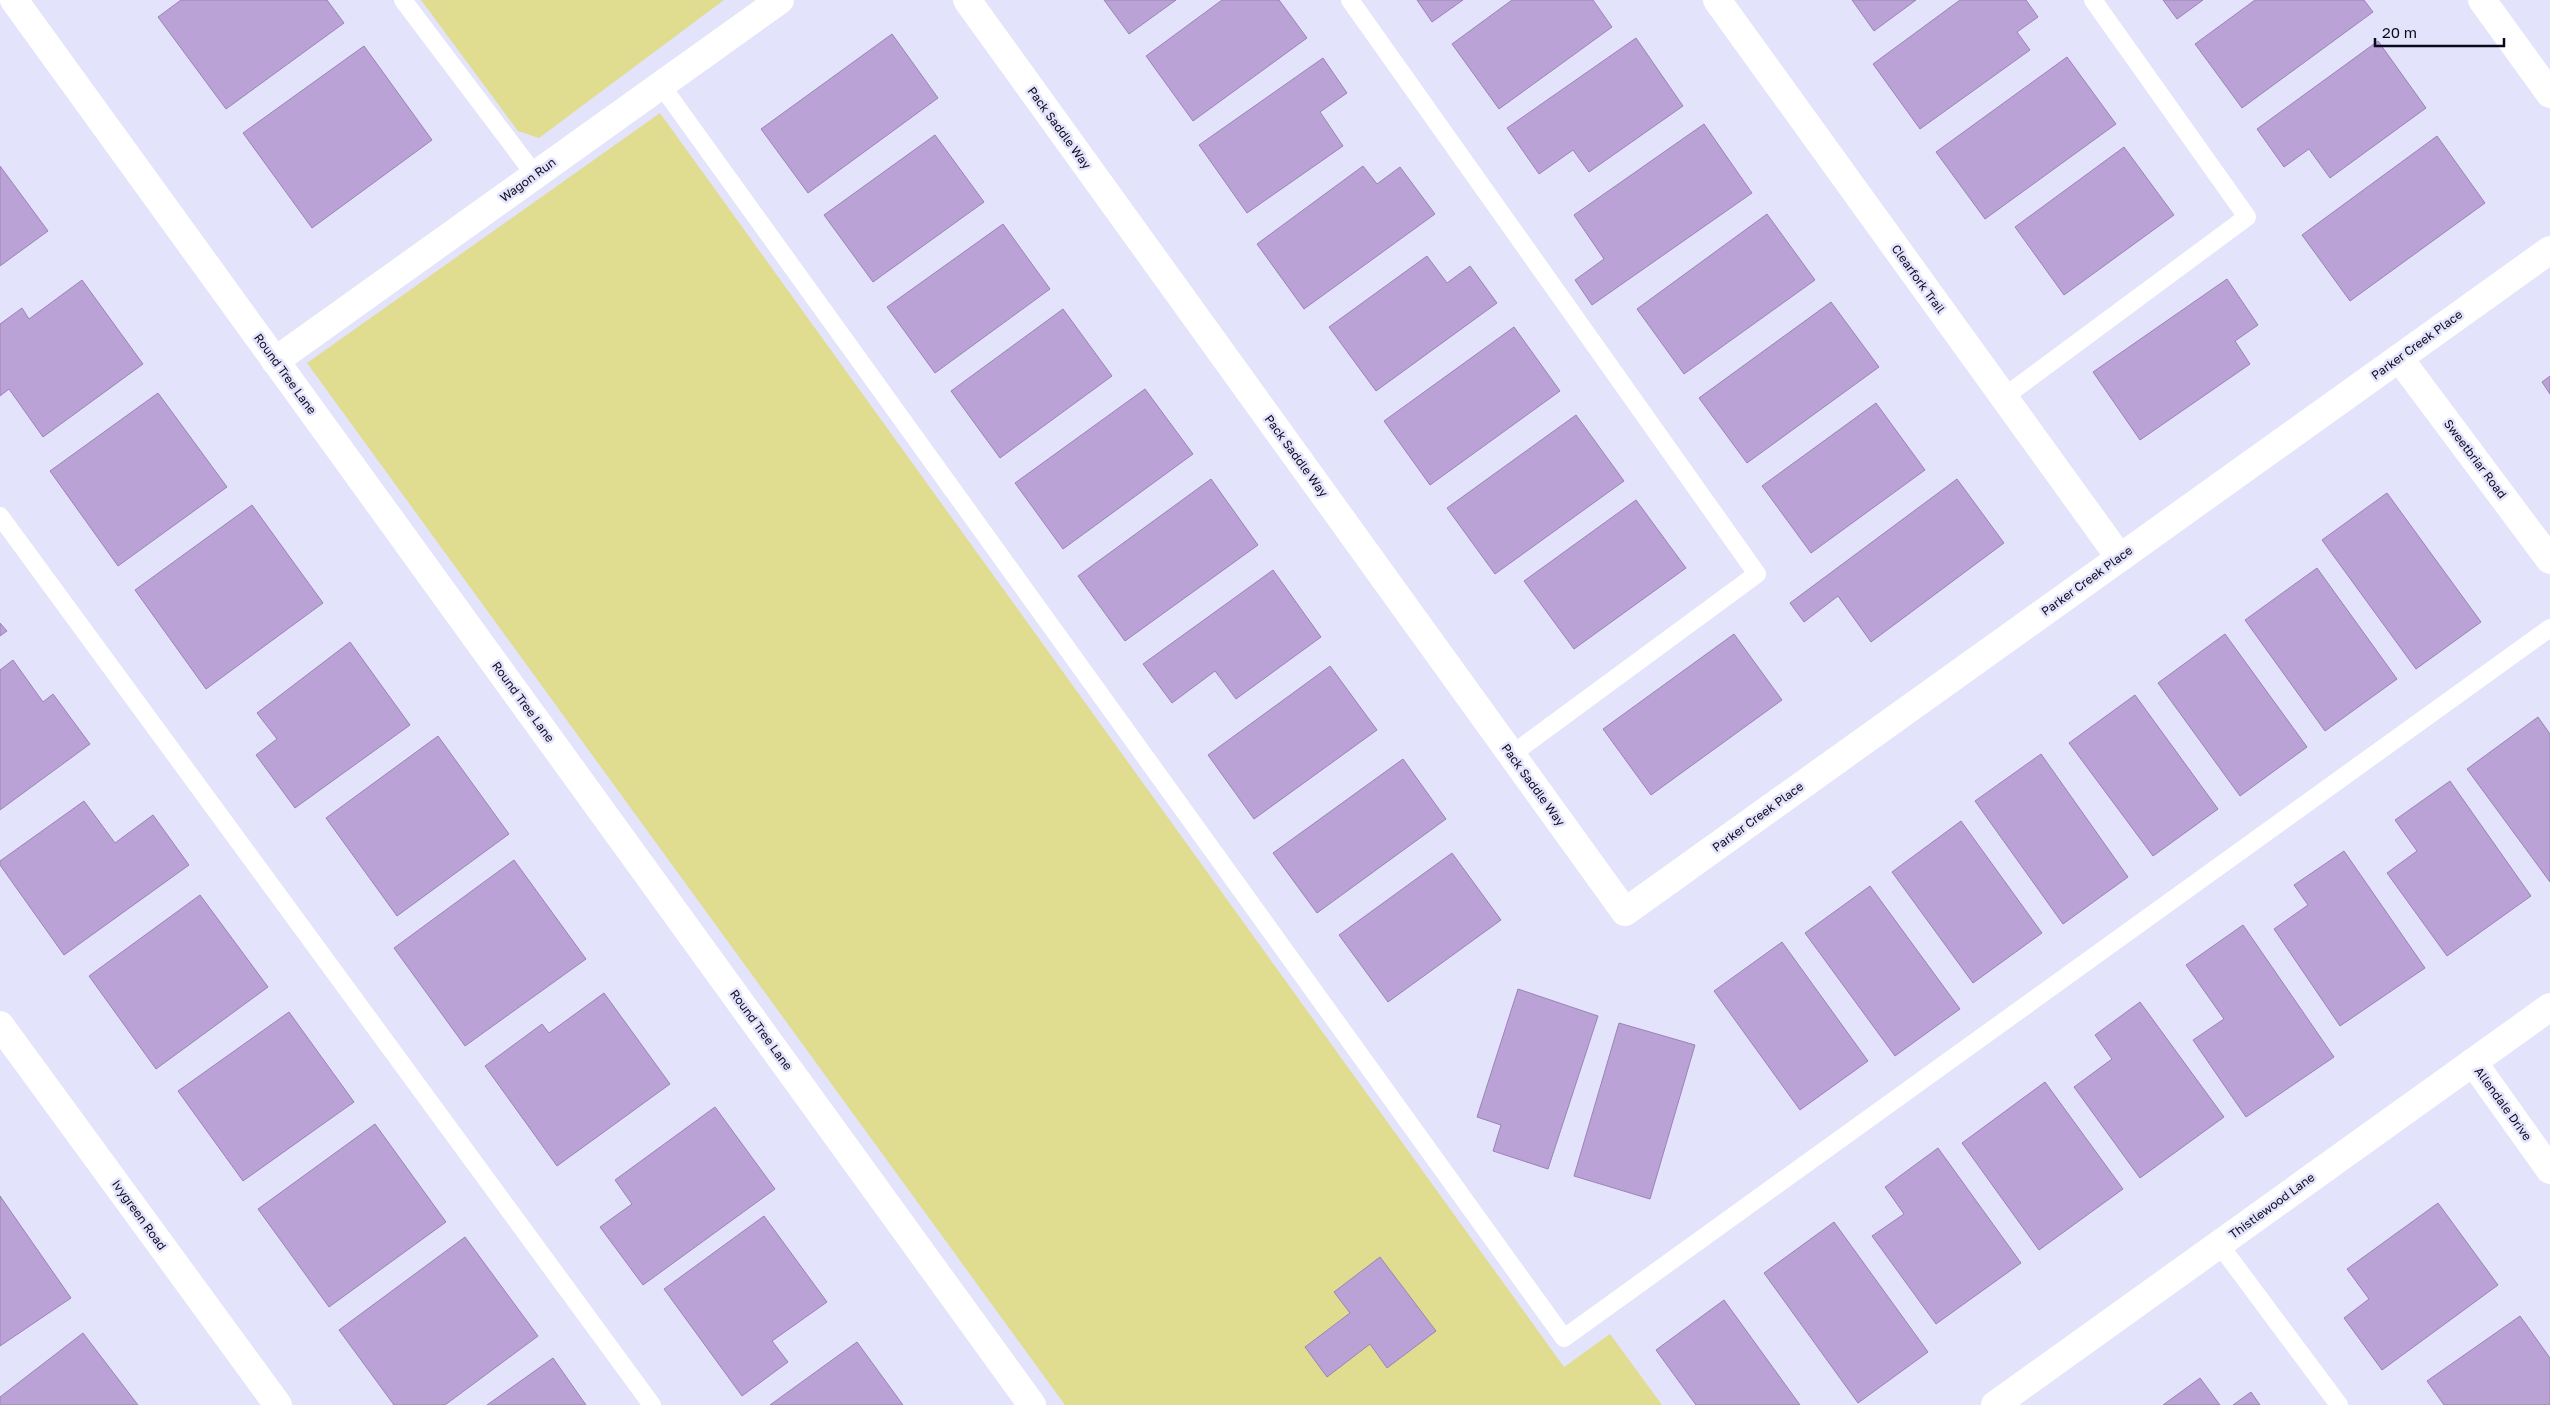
<svg xmlns="http://www.w3.org/2000/svg" width="2550" height="1405" viewBox="0 0 2550 1405" font-family="'Golos Text',sans-serif">
	<rect width="100%" height="100%" fill="#e3e3fb"/>
	<g fill="#e0dc90">
		<path d="M421 0H724L539 138 518 131Z"/>
		<path d="M660 113 1564 1367 1610 1334 1662 1405H1065L307 363Z"/>
	</g>
	<g fill="#baa2d7" stroke="#9b83b6">
		<path d="M181 0H327L344 23 226 109 158 17Z"/>
		<path d="M1104 0H1176L1129 34Z"/>
		<path d="M1222 0H1279L1307 38 1193 121 1146 56Z"/>
		<path d="M1417 0H1463L1432 22Z"/>
		<path d="M1512 0H1593L1612 27 1499 109 1452 44Z"/>
		<path d="M1852 0H1916L1874 31Z"/>
		<path d="M1960 0H2026L2038 17 2017 32 2030 50 1920 129 1873 64Z"/>
		<path d="M2163 0H2203L2177 19Z"/>
		<path d="M2255 0H2364L2373 12 2242 108 2195 44Z"/>
		<path d="M892 34 938 98 808 193 761 129Z"/>
		<path d="M1636 38 1683 106 1589 172 1573 150 1539 174 1507 128Z"/>
		<path d="M2378 41 2426 108 2330 178 2309 149 2284 167 2257 129Z"/>
		<path d="M364 46 432 140 312 228 243 133Z"/>
		<path d="M2067 57 2116 124 1985 219 1936 152Z"/>
		<path d="M1323 58 1347 93 1320 112 1343 146 1247 213 1199 145Z"/>
		<path d="M1704 124 1752 193 1592 305 1575 280 1604 259 1574 215Z"/>
		<path d="M935 135 984 202 873 282 824 215Z"/>
		<path d="M2437 136 2485 203 2350 301 2302 235Z"/>
		<path d="M2124 147 2174 215 2064 295 2015 227Z"/>
		<path d="M0 166 48 231 0 266Z"/>
		<path d="M1363 166 1377 184 1400 167 1435 214 1304 309 1257 244Z"/>
		<path d="M1767 214 1815 280 1684 374 1637 309Z"/>
		<path d="M1003 224 1050 289 935 373 887 307Z"/>
		<path d="M1427 256 1447 283 1470 266 1497 303 1376 391 1329 327Z"/>
		<path d="M2227 279 2258 325 2235 341 2250 364 2140 440 2093 372Z"/>
		<path d="M82 280 143 364 43 437 9 389 0 396V324L22 308 29 319Z"/>
		<path d="M1831 302 1879 367 1747 463 1699 398Z"/>
		<path d="M1063 309 1112 376 1000 458 951 391Z"/>
		<path d="M1514 327 1560 391 1430 485 1384 421Z"/>
		<path d="M2550 376V394L2542 382Z"/>
		<path d="M1145 389 1193 454 1063 549 1015 483Z"/>
		<path d="M158 393 227 487 118 566 50 471Z"/>
		<path d="M1876 403 1925 470 1811 553 1762 486Z"/>
		<path d="M1576 415 1624 481 1495 574 1447 508Z"/>
		<path d="M1211 479 1258 545 1125 641 1078 576Z"/>
		<path d="M1957 479 2004 543 1871 642 1838 596 1804 622 1790 603Z"/>
		<path d="M2387 493 2481 622 2416 669 2322 540Z"/>
		<path d="M1636 500 1686 568 1574 649 1524 581Z"/>
		<path d="M252 505 323 603 206 689 135 590Z"/>
		<path d="M2317 568 2397 679 2325 731 2245 620Z"/>
		<path d="M1273 570 1321 637 1236 699 1215 671 1172 703 1143 664Z"/>
		<path d="M0 623 7 631 0 636Z"/>
		<path d="M1734 634 1782 700 1651 795 1603 729Z"/>
		<path d="M2225 634 2307 747 2240 796 2158 683Z"/>
		<path d="M350 642 410 725 295 808 256 755 277 739 257 713Z"/>
		<path d="M13 660 43 702 53 694 90 744 0 810V670Z"/>
		<path d="M1330 666 1377 730 1254 819 1208 755Z"/>
		<path d="M2135 695 2218 809 2153 856 2069 743Z"/>
		<path d="M2538 717 2550 734V882L2467 769Z"/>
		<path d="M438 736 509 834 397 916 326 818Z"/>
		<path d="M2041 754 2128 877 2063 924 1975 801Z"/>
		<path d="M1403 759 1446 819 1317 913 1273 853Z"/>
		<path d="M2450 781 2531 896 2447 956 2387 873 2417 851 2395 820Z"/>
		<path d="M84 801 115 843 153 815 189 865 64 955 0 865V861Z"/>
		<path d="M1961 821 2042 933 1973 983 1892 872Z"/>
		<path d="M2344 851 2425 968 2340 1026 2274 929 2308 905 2294 885Z"/>
		<path d="M1452 853 1501 920 1388 1002 1339 935Z"/>
		<path d="M514 860 586 959 465 1046 394 948Z"/>
		<path d="M1870 886 1960 1009 1895 1056 1805 933Z"/>
		<path d="M200 895 268 987 156 1069 89 976Z"/>
		<path d="M2243 925 2334 1057 2246 1117 2193 1040 2224 1019 2186 965Z"/>
		<path d="M1782 942 1868 1061 1800 1110 1714 991Z"/>
		<path d="M1518 989 1598 1016 1548 1169 1493 1151 1501 1125 1477 1117Z"/>
		<path d="M604 993 670 1084 557 1166 485 1066 542 1024 549 1033Z"/>
		<path d="M2140 1002 2224 1117 2140 1178 2074 1087 2112 1059 2095 1035Z"/>
		<path d="M289 1012 354 1102 243 1181 178 1091Z"/>
		<path d="M1619 1023 1695 1045 1650 1199 1574 1176Z"/>
		<path d="M2045 1082 2123 1189 2039 1250 1962 1143Z"/>
		<path d="M715 1107 775 1189 643 1285 600 1227 632 1204 615 1180Z"/>
		<path d="M375 1124 446 1222 329 1307 258 1209Z"/>
		<path d="M1938 1148 2021 1263 1936 1324 1872 1236 1904 1214 1885 1187Z"/>
		<path d="M0 1196 71 1298 0 1346Z"/>
		<path d="M2438 1203 2498 1285 2382 1370 2344 1318 2369 1299 2347 1269Z"/>
		<path d="M764 1216 827 1302 772 1341 788 1362 742 1396 664 1289Z"/>
		<path d="M1834 1222 1928 1352 1858 1403 1764 1273Z"/>
		<path d="M465 1237 538 1336 445 1405H394L339 1330Z"/>
		<path d="M1380 1257 1436 1331 1387 1368 1370 1344 1327 1377 1305 1347 1350 1313 1334 1292Z"/>
		<path d="M1724 1300 1800 1405H1696L1656 1350Z"/>
		<path d="M2520 1316 2550 1358V1405H2444L2427 1381Z"/>
		<path d="M83 1333 138 1405H0V1397Z"/>
		<path d="M857 1342 903 1405H770Z"/>
		<path d="M553 1358 586 1405H487Z"/>
		<path d="M2200 1378 2220 1405H2163Z"/>
		<path d="M2251 1392 2260 1405H2233Z"/>
	</g>
	<g fill="none" stroke-linecap="round" stroke-linejoin="round">
		<g stroke="#fff" stroke-width="18">
			<path d="M403 0 535 175"/>
			<path d="M1350 0 1757 574 1511 755"/>
			<path d="M661 85 1564 1338 2550 628"/>
			<path d="M2004 397 2247 217 2093 0"/>
			<path d="M0 516 652 1405"/>
			<path d="M2219 1244 2339 1405"/>
		</g>
		<g stroke="#fff" stroke-width="28">
			<path d="M14 0 1032 1405"/>
			<path d="M967 0 1625 912 2550 250"/>
			<path d="M1717 0 2120 558"/>
			<path d="M2482 0 2550 94"/>
			<path d="M2399 358 2550 560"/>
			<path d="M275 361 780 0"/>
			<path d="M0 1025 278 1405"/>
			<path d="M2473 1062 2550 1170"/>
			<path d="M1995 1405 2550 1007"/>
		</g>
	</g>
	<g text-anchor="middle" stroke-width="5" stroke-linejoin="round" paint-order="stroke">
		<g font-size="12" fill="#0b091c" stroke="#e3e3fb">
			<text transform="translate(1059 128) rotate(54)" y="4">Pack Saddle Way</text>
			<text transform="translate(528 180) rotate(-36)" y="4">Wagon Run</text>
			<text transform="translate(1918 279) rotate(54)" y="4">Clearfork Trail</text>
			<text transform="translate(2417 345) rotate(-36)" y="4">Parker Creek Place</text>
			<text transform="translate(285 374) rotate(54)" y="4">Round Tree Lane</text>
			<text transform="translate(1296 456) rotate(54)" y="4">Pack Saddle Way</text>
			<text transform="translate(2475 459) rotate(53)" y="4">Sweetbriar Road</text>
			<text transform="translate(2087 581) rotate(-36)" y="4">Parker Creek Place</text>
			<text transform="translate(523 702) rotate(54)" y="4">Round Tree Lane</text>
			<text transform="translate(1533 785) rotate(54)" y="4">Pack Saddle Way</text>
			<text transform="translate(1758 817) rotate(-36)" y="4">Parker Creek Place</text>
			<text transform="translate(761 1030) rotate(54)" y="4">Round Tree Lane</text>
			<text transform="translate(2503 1104) rotate(54)" y="4">Allendale Drive</text>
			<text transform="translate(2272 1206) rotate(-36)" y="4">Thistlewood Lane</text>
			<text transform="translate(139 1215) rotate(54)" y="4">Ivygreen Road</text>
		</g>
	</g>
	<path d="M2375 38v8h129v-8" fill="none" stroke="#0b091c" stroke-width="2.5"/>
	<text x="2382" y="38" font-size="15" fill="#0b091c" stroke="#e3e3fb" stroke-width="4" paint-order="stroke">20 m</text>
</svg>
